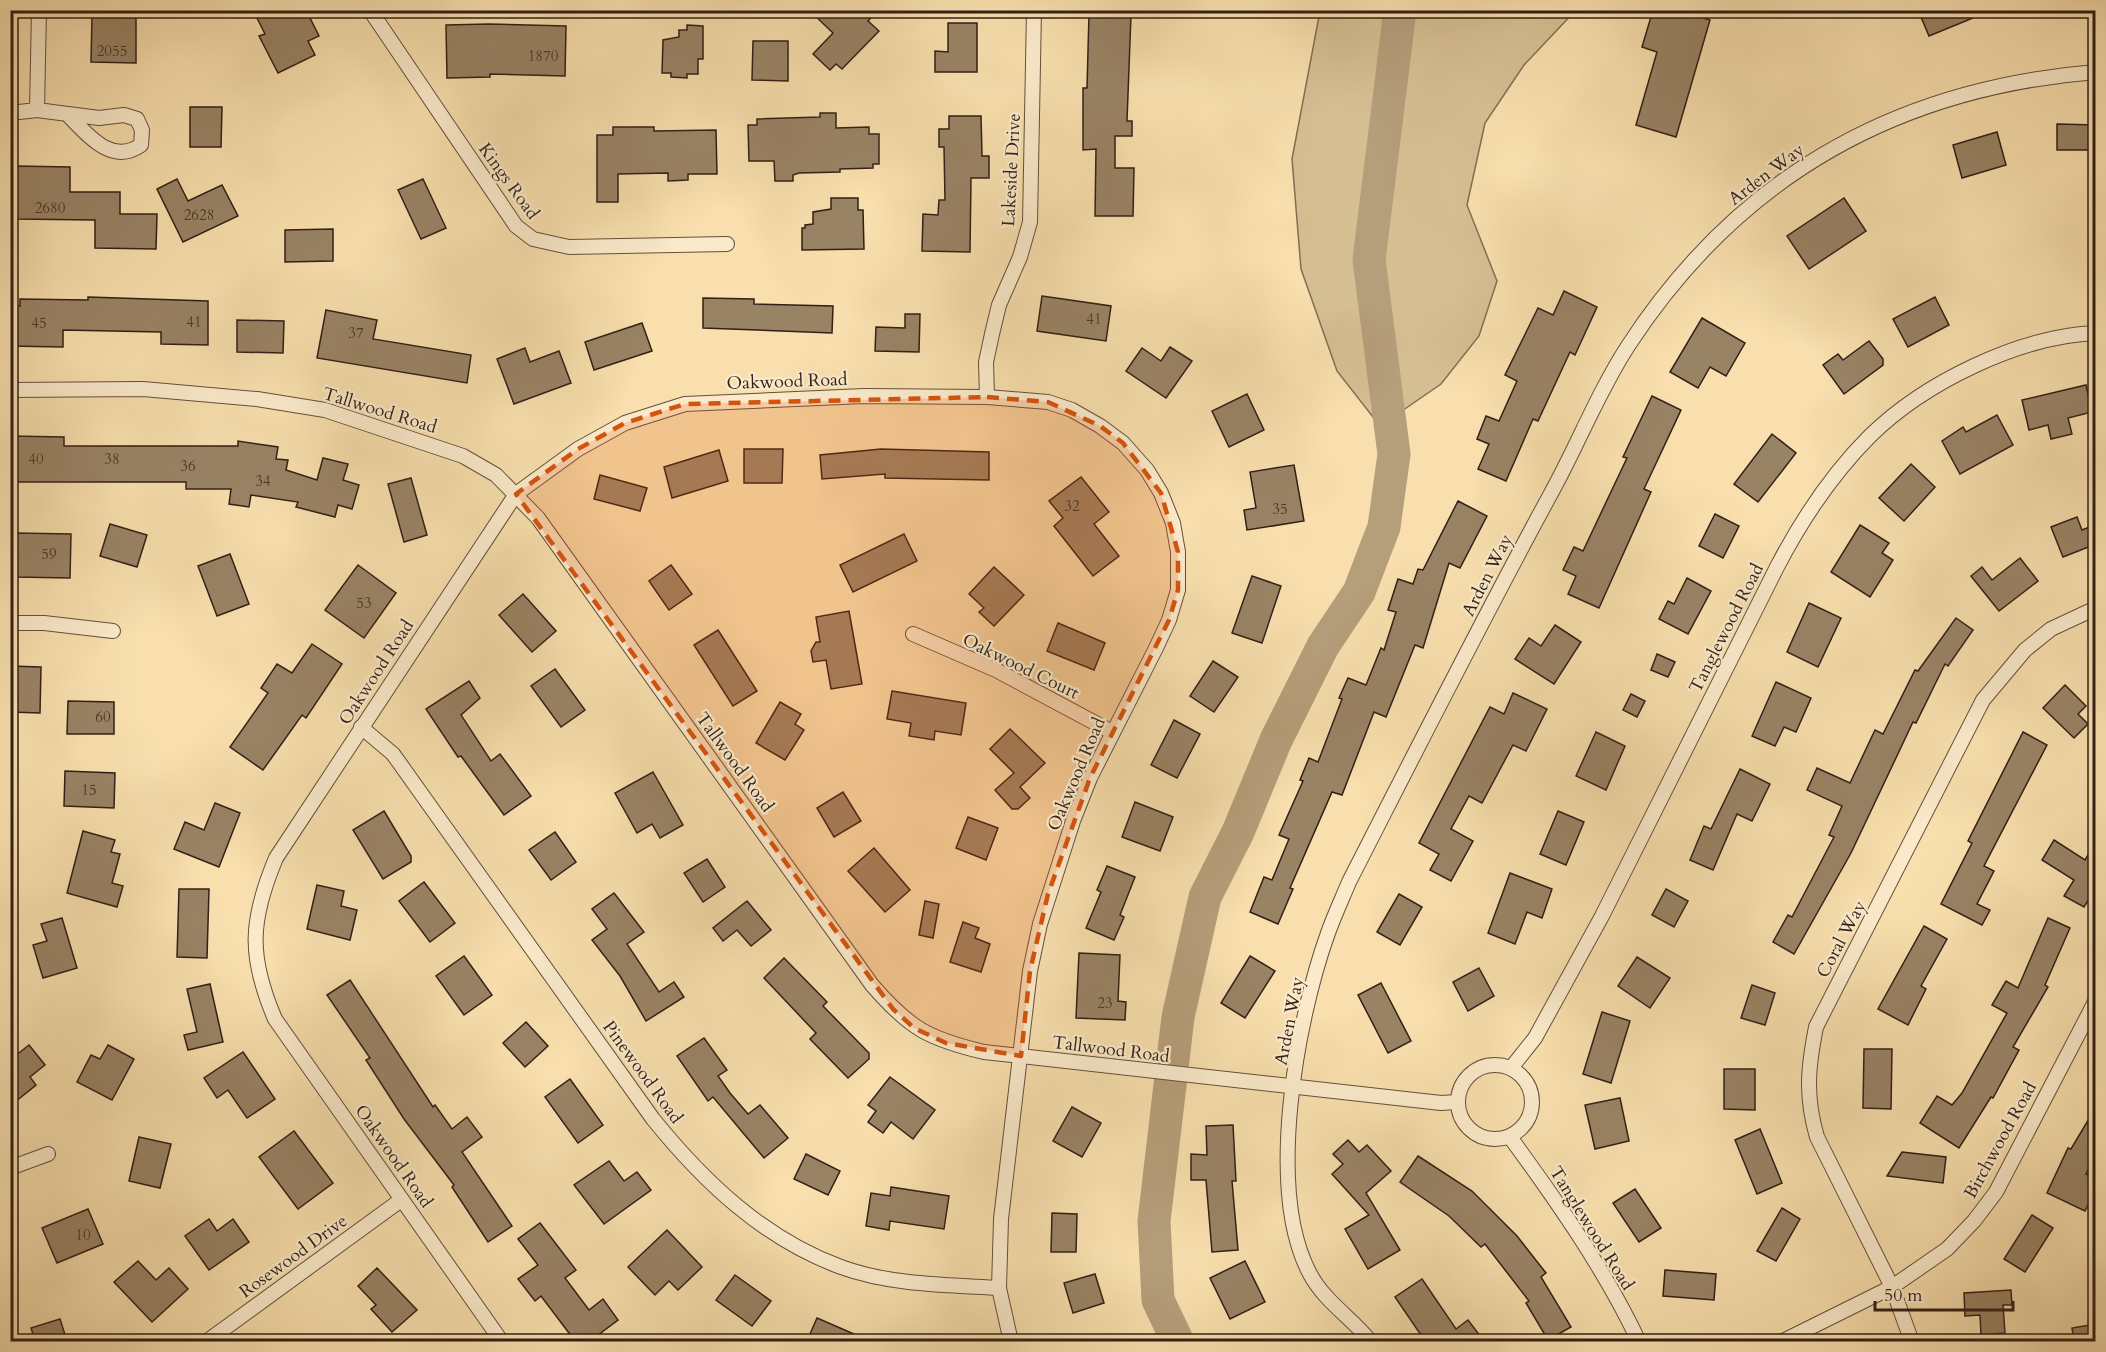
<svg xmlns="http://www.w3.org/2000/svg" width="2106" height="1352" viewBox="0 0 2106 1352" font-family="Cardo,serif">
	<rect width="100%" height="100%" fill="#f8dfad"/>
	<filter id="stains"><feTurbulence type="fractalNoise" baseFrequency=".00333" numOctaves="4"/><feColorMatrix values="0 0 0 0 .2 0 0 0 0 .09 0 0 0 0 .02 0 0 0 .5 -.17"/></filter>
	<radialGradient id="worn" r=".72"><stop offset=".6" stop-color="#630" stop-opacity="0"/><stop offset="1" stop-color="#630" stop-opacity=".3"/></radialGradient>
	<path fill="#d6be93" stroke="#846e54" stroke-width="1.5" d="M1320 11H1575L1524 65 1485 123 1467 205 1497 281 1479 336 1441 384 1380 426 1337 371 1301 269 1292 159Z"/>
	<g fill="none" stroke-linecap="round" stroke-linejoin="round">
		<path stroke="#b59e7a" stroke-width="33" d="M1178 1342 1158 1300 1154 1221 1178 1017 1205 897 1238 832 1276 740 1323 646 1359 592 1384 527 1394 454 1369 260 1400 10"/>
	</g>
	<g fill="#998365" stroke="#321f16" stroke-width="1.5">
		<path d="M271 10H306L319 36 308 41 315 55 278 73 259 36 265 34 257 18Z"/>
		<path d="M809 10H878L868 21 879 31 842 69 836 64 830 70 813 54 833 33Z"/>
		<path d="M1653 10H1678L1710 20 1676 137 1636 125 1657 52 1642 47Z"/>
		<path d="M1918 10H1990V11L1929 36Z"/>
		<path d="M1089 14 1131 15 1127 121H1132V136H1115V168H1134L1133 216H1095L1096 149 1083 150V88H1087Z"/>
		<path d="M92 17 136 18V63L91 62Z"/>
		<path d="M948 23H977V72H935V51L948 52Z"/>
		<path d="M489 24 566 26 565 76 490 74V77L447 78 446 25Z"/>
		<path d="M687 25 703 26V59H698V74H687V78L671 77V73H662L663 40 679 37V30H687Z"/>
		<path d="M753 41H788V81L752 80Z"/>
		<path d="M190 107H222L221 147H190Z"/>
		<path d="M820 113H836V128L869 127V134H879V164H873V168L840 169V172L799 173 793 175V181H775L774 161H749L748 125H757V119L820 117Z"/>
		<path d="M949 116H981L982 156H989V178H971L970 252 922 251 923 214 938 215 939 200H945L944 147H939V129H949Z"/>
		<path d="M2057 124 2096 125 2092 150H2057Z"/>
		<path d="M613 127H654V131L716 130 717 174H688V180L668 181V173L618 174V202H597V135H613Z"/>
		<path d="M1997 132 2006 165 1962 178 1953 145Z"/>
		<path d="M16 166 70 167V192H120V214H157L156 249 95 248V220L15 219Z"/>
		<path d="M177 179 188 201 222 185 238 216 183 242 157 189Z"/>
		<path d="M423 179 446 228 421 239 398 190Z"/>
		<path d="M831 198H858V210H863L864 249 802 250V228H805V225L813 224V212L831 209Z"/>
		<path d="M1844 198 1866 231 1809 269 1787 236Z"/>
		<path d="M333 229V261L285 262V230Z"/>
		<path d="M1564 291 1597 307 1575 355 1570 352 1538 421 1533 419 1506 481 1478 469 1489 444 1477 439 1486 416 1499 421 1517 381 1505 375 1538 308 1553 315Z"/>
		<path d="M1042 296 1111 306 1106 341 1037 331Z"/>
		<path d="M88 297 208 301V345L161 344V332L63 330V347L10 346V306H20V299L88 300Z"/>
		<path d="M1935 297 1949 325 1908 347 1893 319Z"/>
		<path d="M703 298 754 299V304L833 306 832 333 703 328Z"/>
		<path d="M326 310 377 320 373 339 471 355 467 383 317 358Z"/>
		<path d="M905 314H920L919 352 875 351 876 327 905 328Z"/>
		<path d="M1702 318 1745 343 1726 376 1710 367 1698 388 1670 372Z"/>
		<path d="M237 320 284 321 283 353 237 352Z"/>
		<path d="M642 323 652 351 594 370 585 342Z"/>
		<path d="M1869 341 1883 359V365L1844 394 1823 365 1838 354 1843 360Z"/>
		<path d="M1170 347 1192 361 1166 398 1126 371 1142 348 1161 361Z"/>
		<path d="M525 348 530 362 559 351 571 383 514 404 497 359Z"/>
		<path d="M2086 385 2092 412 2068 418 2072 434 2051 439 2048 425 2029 430 2022 400Z"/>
		<path d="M1247 394 1264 430 1229 447 1212 411Z"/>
		<path d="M1652 396 1681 410 1644 489 1651 492 1599 608 1568 594 1576 576 1563 570 1574 547 1583 551 1627 458 1623 457Z"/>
		<path d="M1997 415 2013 445 1960 474 1942 441 1963 427 1966 432Z"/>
		<path d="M1772 434 1796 453 1758 502 1734 484Z"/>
		<path d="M10 436 64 437V446H238V441L278 447 276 459 288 460 286 470 317 480 323 458 348 464 343 480 359 485 352 509 338 505 335 517 296 507 298 502 251 495 249 507 229 504 231 489H186V482H10Z"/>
		<path d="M744 449H783L782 483H744Z"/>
		<path d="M881 449 989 452V480L885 478V474L822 479 820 455Z"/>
		<path d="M719 450 728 481 672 498 664 467Z"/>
		<path d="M1911 464 1935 487 1904 521 1879 498Z"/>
		<path d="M1294 465 1304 521 1247 530 1244 510 1256 508 1250 472Z"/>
		<path d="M600 475 647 488 640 511 594 499Z"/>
		<path d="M1081 477 1109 512 1094 524 1119 556 1093 576 1054 526 1063 518 1049 501Z"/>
		<path d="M411 478 427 535 404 542 388 484Z"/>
		<path d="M1458 501 1487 516 1460 568 1449 563 1423 648 1415 645 1386 717 1374 712 1342 795 1332 792 1290 888 1293 889 1278 924 1250 912 1264 877 1272 880 1289 839 1279 835 1303 781 1300 780 1309 758 1318 762 1342 699 1339 698 1348 678 1366 685 1381 648 1384 650 1396 612 1388 610 1398 579 1413 584 1418 569 1423 570Z"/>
		<path d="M1715 514 1739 526 1723 558 1699 546Z"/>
		<path d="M2077 517 2082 530 2092 526 2096 544 2063 557 2051 527Z"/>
		<path d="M110 524 147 535 137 567 100 556Z"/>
		<path d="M1860 525 1889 543 1882 553 1893 560 1870 597 1831 572Z"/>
		<path d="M16 533 71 534 70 578 15 577Z"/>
		<path d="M904 534 917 561 853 592 840 565Z"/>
		<path d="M230 554 249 604 217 616 198 566Z"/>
		<path d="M2020 558 2038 581 1999 611 1971 576 1982 567 1992 580Z"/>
		<path d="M358 565 396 593 364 638 325 610Z"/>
		<path d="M671 565 692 594 669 610 649 581Z"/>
		<path d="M994 567 1024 595 994 626 979 612 984 608 969 594Z"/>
		<path d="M1252 576 1281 586 1262 643 1232 633Z"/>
		<path d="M1687 578 1711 591 1688 634 1659 619 1668 601 1674 604Z"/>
		<path d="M523 594 556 631 532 652 499 615Z"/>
		<path d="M1809 603 1841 618 1818 667 1787 652Z"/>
		<path d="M849 611 862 684 831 689 826 660 813 662 811 651 816 642H820L816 617Z"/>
		<path d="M1956 618 1973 630 1948 666 1945 664 1916 723 1913 722 1851 853 1794 954 1773 942 1788 915 1792 917 1834 837 1829 835 1842 806 1807 790 1817 768 1850 783 1875 730 1883 734 1915 670 1918 671Z"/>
		<path d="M1058 623 1105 643 1094 670 1047 651Z"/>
		<path d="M1555 625 1581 642 1554 684 1515 659 1529 638 1541 646Z"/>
		<path d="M718 630 757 691 733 706 694 645Z"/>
		<path d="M312 644 342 664 306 718 302 715 263 770 230 747 268 693 261 688 277 664 292 673Z"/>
		<path d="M1657 654 1675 662 1668 677 1651 670Z"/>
		<path d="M1213 661 1238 677 1214 712 1190 696Z"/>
		<path d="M10 666 41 667 40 713 10 712Z"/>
		<path d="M555 669 585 710 561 727 531 686Z"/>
		<path d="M469 681 480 698 461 715 491 761 500 754 531 796 504 815 461 756 458 757 426 709Z"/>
		<path d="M1776 682 1811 698 1796 732 1784 727 1775 746 1752 736Z"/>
		<path d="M2065 685 2086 706 2078 714 2088 724 2074 738 2043 708Z"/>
		<path d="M892 691 966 703 961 735 935 731 934 740 909 736 911 723 887 719Z"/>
		<path d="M1513 693 1547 709 1526 751 1513 745 1482 803 1469 796 1451 829 1473 841 1451 881 1430 870 1439 854 1419 843 1490 707 1504 714Z"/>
		<path d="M1631 694 1645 701 1637 717 1623 710Z"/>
		<path d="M68 701 114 702V734H67Z"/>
		<path d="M780 702 801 714 795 724 804 730 785 760 756 743Z"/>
		<path d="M1174 720 1200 734 1177 778 1151 765Z"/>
		<path d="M1010 729 1045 763 1020 787 1030 798 1018 809H1012L995 790 1014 773 990 749Z"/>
		<path d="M1596 732 1625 746 1606 790 1576 776Z"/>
		<path d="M2023 732 2047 745 1984 866 1994 871 1977 904 1990 910 1982 925 1941 904 1972 843 1968 841Z"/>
		<path d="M1740 769 1770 784 1752 821 1737 814 1713 870 1690 860 1704 826 1711 829Z"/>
		<path d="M65 771 115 773 114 808 64 806Z"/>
		<path d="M653 772 683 825 660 838 652 824 637 833 615 793Z"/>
		<path d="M843 792 861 821 834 837 817 808Z"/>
		<path d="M1135 802 1173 817 1160 851 1122 837Z"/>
		<path d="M215 803 240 813 219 867 174 849 185 822 204 830Z"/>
		<path d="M384 811 411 856V862L383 879 353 830Z"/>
		<path d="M1558 811 1584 822 1566 865 1540 854Z"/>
		<path d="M968 817 998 828 986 860 956 848Z"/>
		<path d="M83 831 115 840 111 852 120 854 112 883 123 886 117 907 67 893Z"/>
		<path d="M555 832 576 862 551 880 529 850Z"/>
		<path d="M2054 840 2085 860 2096 842V888L2084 907 2064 896 2074 880 2042 860Z"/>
		<path d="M874 848 910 890 885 912 848 871Z"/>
		<path d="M707 859 725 887 703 902 684 873Z"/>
		<path d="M1107 866 1135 877 1120 915 1124 917 1114 940 1086 928 1101 892 1097 890Z"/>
		<path d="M1510 873 1552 889 1542 918 1527 912 1515 944 1488 933Z"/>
		<path d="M424 882 455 923 430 942 399 901Z"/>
		<path d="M317 885 344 891 341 906 357 910 350 940 307 929Z"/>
		<path d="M179 889H209L207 958 177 957Z"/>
		<path d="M1666 889 1688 901 1674 927 1652 915Z"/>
		<path d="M614 893 644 932 627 944 659 992 674 982 684 997 646 1021 620 976 592 940 607 929 592 909Z"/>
		<path d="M1399 894 1422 907 1400 945 1377 932Z"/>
		<path d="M747 901 771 930 751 946 737 930 723 941 713 928Z"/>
		<path d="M925 901 939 904 933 938 919 935Z"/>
		<path d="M62 918 77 968 43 978 33 945 47 941 41 924Z"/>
		<path d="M2048 918 2070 928 2045 985 2048 987 2013 1047 2019 1050 1993 1098 1991 1097 1959 1148 1920 1123 1937 1096 1952 1105 1962 1093 2007 1013 1992 1005 2006 981 2018 988Z"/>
		<path d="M963 922 979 928 975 938 990 944 981 972 950 962Z"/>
		<path d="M1924 926 1947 939 1921 986 1926 989 1908 1025 1878 1009Z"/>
		<path d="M1079 953 1120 955 1118 1001 1126 1002 1125 1020 1076 1018Z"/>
		<path d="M464 956 492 995 464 1015 436 976Z"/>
		<path d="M1250 956 1275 971 1245 1018 1221 1003Z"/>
		<path d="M1637 957 1670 978 1650 1008 1618 986Z"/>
		<path d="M784 958 827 1002 823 1006 869 1053V1059L848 1078 810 1039 816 1033 764 978Z"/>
		<path d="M1479 968 1494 996 1468 1011 1453 982Z"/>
		<path d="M350 980 433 1107 435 1105 452 1129 467 1117 482 1137 462 1152 512 1226 488 1242 452 1187 454 1185 404 1119 366 1060 370 1058 327 995Z"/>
		<path d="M1381 983 1411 1041 1388 1053 1358 995Z"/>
		<path d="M210 984 223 1042 188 1050 184 1035 197 1032 187 989Z"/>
		<path d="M1752 985 1775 993 1765 1025 1741 1018Z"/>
		<path d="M1602 1012 1630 1021 1611 1083 1583 1074Z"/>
		<path d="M526 1022 548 1046 525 1067 503 1043Z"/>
		<path d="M704 1038 727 1070 718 1076 730 1093 748 1114 760 1105 788 1138 764 1158 713 1097 708 1101 677 1056Z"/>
		<path d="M29 1045 45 1065 30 1077 36 1085 10 1106V1060Z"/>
		<path d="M108 1045 134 1059 112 1100 77 1082 91 1055 100 1059Z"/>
		<path d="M1864 1049H1892L1891 1109 1863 1108Z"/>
		<path d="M243 1052 275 1099 247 1118 228 1090 217 1098 204 1078Z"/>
		<path d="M1724 1069H1755V1110L1724 1109Z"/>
		<path d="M890 1077 935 1110 913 1139 891 1122 883 1133 868 1122 876 1111 868 1105Z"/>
		<path d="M570 1079 603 1125 578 1143 545 1097Z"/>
		<path d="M1620 1098 1629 1141 1595 1149 1585 1105Z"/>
		<path d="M1072 1107 1101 1123 1082 1157 1053 1141Z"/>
		<path d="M2096 1107V1153L2086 1174 2096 1178V1189L2085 1211 2047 1193 2068 1148 2071 1149Z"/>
		<path d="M1233 1125 1236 1181H1232L1238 1250 1212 1252 1206 1180H1191V1154L1207 1155 1206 1126Z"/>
		<path d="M1760 1129 1782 1183 1757 1194 1735 1140Z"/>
		<path d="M294 1131 333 1183 298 1209 259 1157Z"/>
		<path d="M139 1137 171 1144 160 1188 129 1181Z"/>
		<path d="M1348 1140 1359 1152 1367 1145 1391 1171 1366 1193 1400 1250 1368 1269 1345 1229 1369 1215 1332 1174 1343 1164 1333 1154Z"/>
		<path d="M1902 1152 1946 1157 1943 1183 1887 1176Z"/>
		<path d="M806 1154 840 1171 828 1195 794 1179Z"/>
		<path d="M1418 1156 1472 1191 1517 1236 1546 1273 1541 1277 1571 1327 1548 1340 1526 1303 1529 1301 1485 1244 1481 1247 1449 1216 1400 1182Z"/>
		<path d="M609 1161 624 1181 637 1172 651 1190 604 1224 574 1185Z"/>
		<path d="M891 1187 949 1196 944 1229 890 1221 889 1230 866 1226 871 1193 890 1196Z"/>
		<path d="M1635 1189 1661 1228 1639 1242 1613 1203Z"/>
		<path d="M1782 1208 1800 1219 1776 1261 1757 1251Z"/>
		<path d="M88 1209 103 1244 57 1263 42 1228Z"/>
		<path d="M1052 1213 1077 1214 1076 1252H1051Z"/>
		<path d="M2032 1215 2053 1228 2025 1272 2004 1259Z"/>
		<path d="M209 1219 217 1231 233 1219 249 1242 209 1270 185 1236Z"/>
		<path d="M540 1223 576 1270 565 1278 589 1310 603 1299 618 1320 590 1341H575L541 1296 535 1301 518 1279 538 1265 518 1239Z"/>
		<path d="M667 1230 702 1267 678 1290 669 1281 655 1295 628 1267Z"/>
		<path d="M138 1261 156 1280 169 1268 188 1289 152 1322 114 1282Z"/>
		<path d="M1245 1261 1265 1302 1230 1319 1210 1278Z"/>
		<path d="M377 1268 417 1310 392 1332 371 1309 376 1305 358 1286Z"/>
		<path d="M1665 1270 1716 1274 1714 1300 1663 1296Z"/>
		<path d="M1095 1274 1104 1303 1073 1313 1064 1283Z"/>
		<path d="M735 1275 771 1301 752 1326 716 1300Z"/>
		<path d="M1422 1279 1456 1329 1468 1320 1484 1341H1425L1395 1297Z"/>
		<path d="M2011 1290 2012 1305H2003L2005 1333 1981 1335 1980 1315 1965 1316 1964 1293Z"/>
		<path d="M817 1318 870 1341H807Z"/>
		<path d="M60 1319 67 1341H35L31 1328Z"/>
		<path d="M2096 1324V1341H2074L2072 1328Z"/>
	</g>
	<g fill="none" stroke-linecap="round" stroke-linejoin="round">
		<g stroke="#644f3c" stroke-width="16">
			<g id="minor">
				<path d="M370 10 516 226 533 239 569 247 727 244"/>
				<path d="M37 110 99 118 124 115 137 119 142 130 141 145C111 166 87 134 67 114"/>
				<path d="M10 113 37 110 39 10"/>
				<path d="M10 390 143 389 257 399 325 410 463 456 496 475 538 518 872 985C910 1029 929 1039 984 1052L1441 1103 1457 1102"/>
				<path d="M987 397 986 362 992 334 999 305 1020 257 1030 222 1034 10"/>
				<path d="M10 623H44L113 631"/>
				<path d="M913 634 996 670 1112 732"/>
				<path d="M361 727 393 754 653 1119C704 1182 764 1239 841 1267 890 1285 947 1285 999 1288"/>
				<circle cx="1495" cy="1102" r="37"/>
				<path d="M1511 1068 1535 1038 1602 916 1777 567C1802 519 1832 474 1870 436 1924 383 2019 336 2096 333"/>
				<path d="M1510 1137C1556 1200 1606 1271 1639 1342"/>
				<path d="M10 1168 48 1154"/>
				<path d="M206 1342 401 1200"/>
				<path d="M502 1342 275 1019C248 956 250 920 276 858L516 494 578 449 625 423 685 404 864 396 987 397 1048 402 1072 410 1100 426 1123 443 1147 470 1161 493 1173 523 1178 552V590L1169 620 1156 648 1090 778 1073 821 1040 924 1030 971 1001 1219 999 1288 1011 1342"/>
				<path d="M1371 1342C1351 1317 1325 1302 1310 1274 1265 1190 1297 1019 1328 933 1334 916 1342 899 1349 882 1415 753 1480 624 1549 497 1577 447 1597 394 1628 346 1738 177 1896 88 2096 72"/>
				<path d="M1781 1342 1892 1287 1947 1249 1974 1221 1996 1192 2096 1000"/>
				<path d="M1912 1342 1892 1287 1817 1137C1805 1095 1808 1068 1816 1027L1983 700 2025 650 2051 629 2096 608"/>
			</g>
		</g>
		<use href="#minor" stroke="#faeaca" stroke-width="14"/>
	</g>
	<path fill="#d6530d" fill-opacity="0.2" stroke="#d6530d" stroke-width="4.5" stroke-dasharray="12 8" stroke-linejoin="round" d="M987 397 1048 402 1100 426 1123 443 1161 493 1178 552V590L1169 620 1090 778 1048 894 1030 971 1021 1056 946 1043 914 1028 893 1009 516 494 578 449 625 423 685 404Z"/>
	<g text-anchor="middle" stroke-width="4.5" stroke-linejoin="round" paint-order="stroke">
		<g font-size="15" fill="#4c382a">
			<text x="112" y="56">2055</text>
			<text x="543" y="61">1870</text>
			<text x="50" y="213">2680</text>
			<text x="199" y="220">2628</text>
			<text x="1094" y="324">41</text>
			<text x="194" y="327">41</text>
			<text x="39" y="328">45</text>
			<text x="356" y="338">37</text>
			<text x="36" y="464">40</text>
			<text x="112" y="464">38</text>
			<text x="188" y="471">36</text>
			<text x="263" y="486">34</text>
			<text x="1072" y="511">32</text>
			<text x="1280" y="514">35</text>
			<text x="49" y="559">59</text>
			<text x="364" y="608">53</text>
			<text x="103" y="722">60</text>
			<text x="89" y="795">15</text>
			<text x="1105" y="1008">23</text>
			<text x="83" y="1240">10</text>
		</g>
		<g font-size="18" fill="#321f16" stroke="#faeaca">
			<text transform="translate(1011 170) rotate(-87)" y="6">Lakeside Drive</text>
			<text transform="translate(1766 174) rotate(-37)" y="6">Arden Way</text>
			<text transform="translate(509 181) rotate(54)" y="6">Kings Road</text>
			<text transform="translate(787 381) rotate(-2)" y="6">Oakwood Road</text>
			<text transform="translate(380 410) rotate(17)" y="6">Tallwood Road</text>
			<text transform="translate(1487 575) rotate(-63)" y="6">Arden Way</text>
			<text transform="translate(1726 628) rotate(-63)" y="6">Tanglewood Road</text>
			<text transform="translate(1021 666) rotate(26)" y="6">Oakwood Court</text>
			<text transform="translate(376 672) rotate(-57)" y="6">Oakwood Road</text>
			<text transform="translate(735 762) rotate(54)" y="6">Tallwood Road</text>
			<text transform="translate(1076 774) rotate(-67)" y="6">Oakwood Road</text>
			<text transform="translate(1841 939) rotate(-62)" y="6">Coral Way</text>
			<text transform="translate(1289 1021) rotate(-79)" y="6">Arden Way</text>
			<text transform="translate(1111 1049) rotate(7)" y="6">Tallwood Road</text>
			<text transform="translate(643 1072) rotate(54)" y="6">Pinewood Road</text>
			<text transform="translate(2000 1140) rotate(-61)" y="6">Birchwood Road</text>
			<text transform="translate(394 1156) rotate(55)" y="6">Oakwood Road</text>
			<text transform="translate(1592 1228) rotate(58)" y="6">Tanglewood Road</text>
			<text transform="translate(293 1256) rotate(-36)" y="6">Rosewood Drive</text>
		</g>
	</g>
	<rect width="2106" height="1352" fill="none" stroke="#f8dfad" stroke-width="36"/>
	<rect x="12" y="12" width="2082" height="1328" fill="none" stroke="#321f16" stroke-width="3"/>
	<rect x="18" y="18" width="2070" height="1316" fill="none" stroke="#321f16" stroke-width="1.5"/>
	<path d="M1875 1301v9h138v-9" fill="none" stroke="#321f16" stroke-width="3"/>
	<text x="1884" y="1301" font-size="18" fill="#321f16" stroke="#faeaca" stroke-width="4.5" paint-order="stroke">50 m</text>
	<rect width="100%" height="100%" filter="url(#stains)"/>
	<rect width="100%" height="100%" fill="url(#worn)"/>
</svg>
